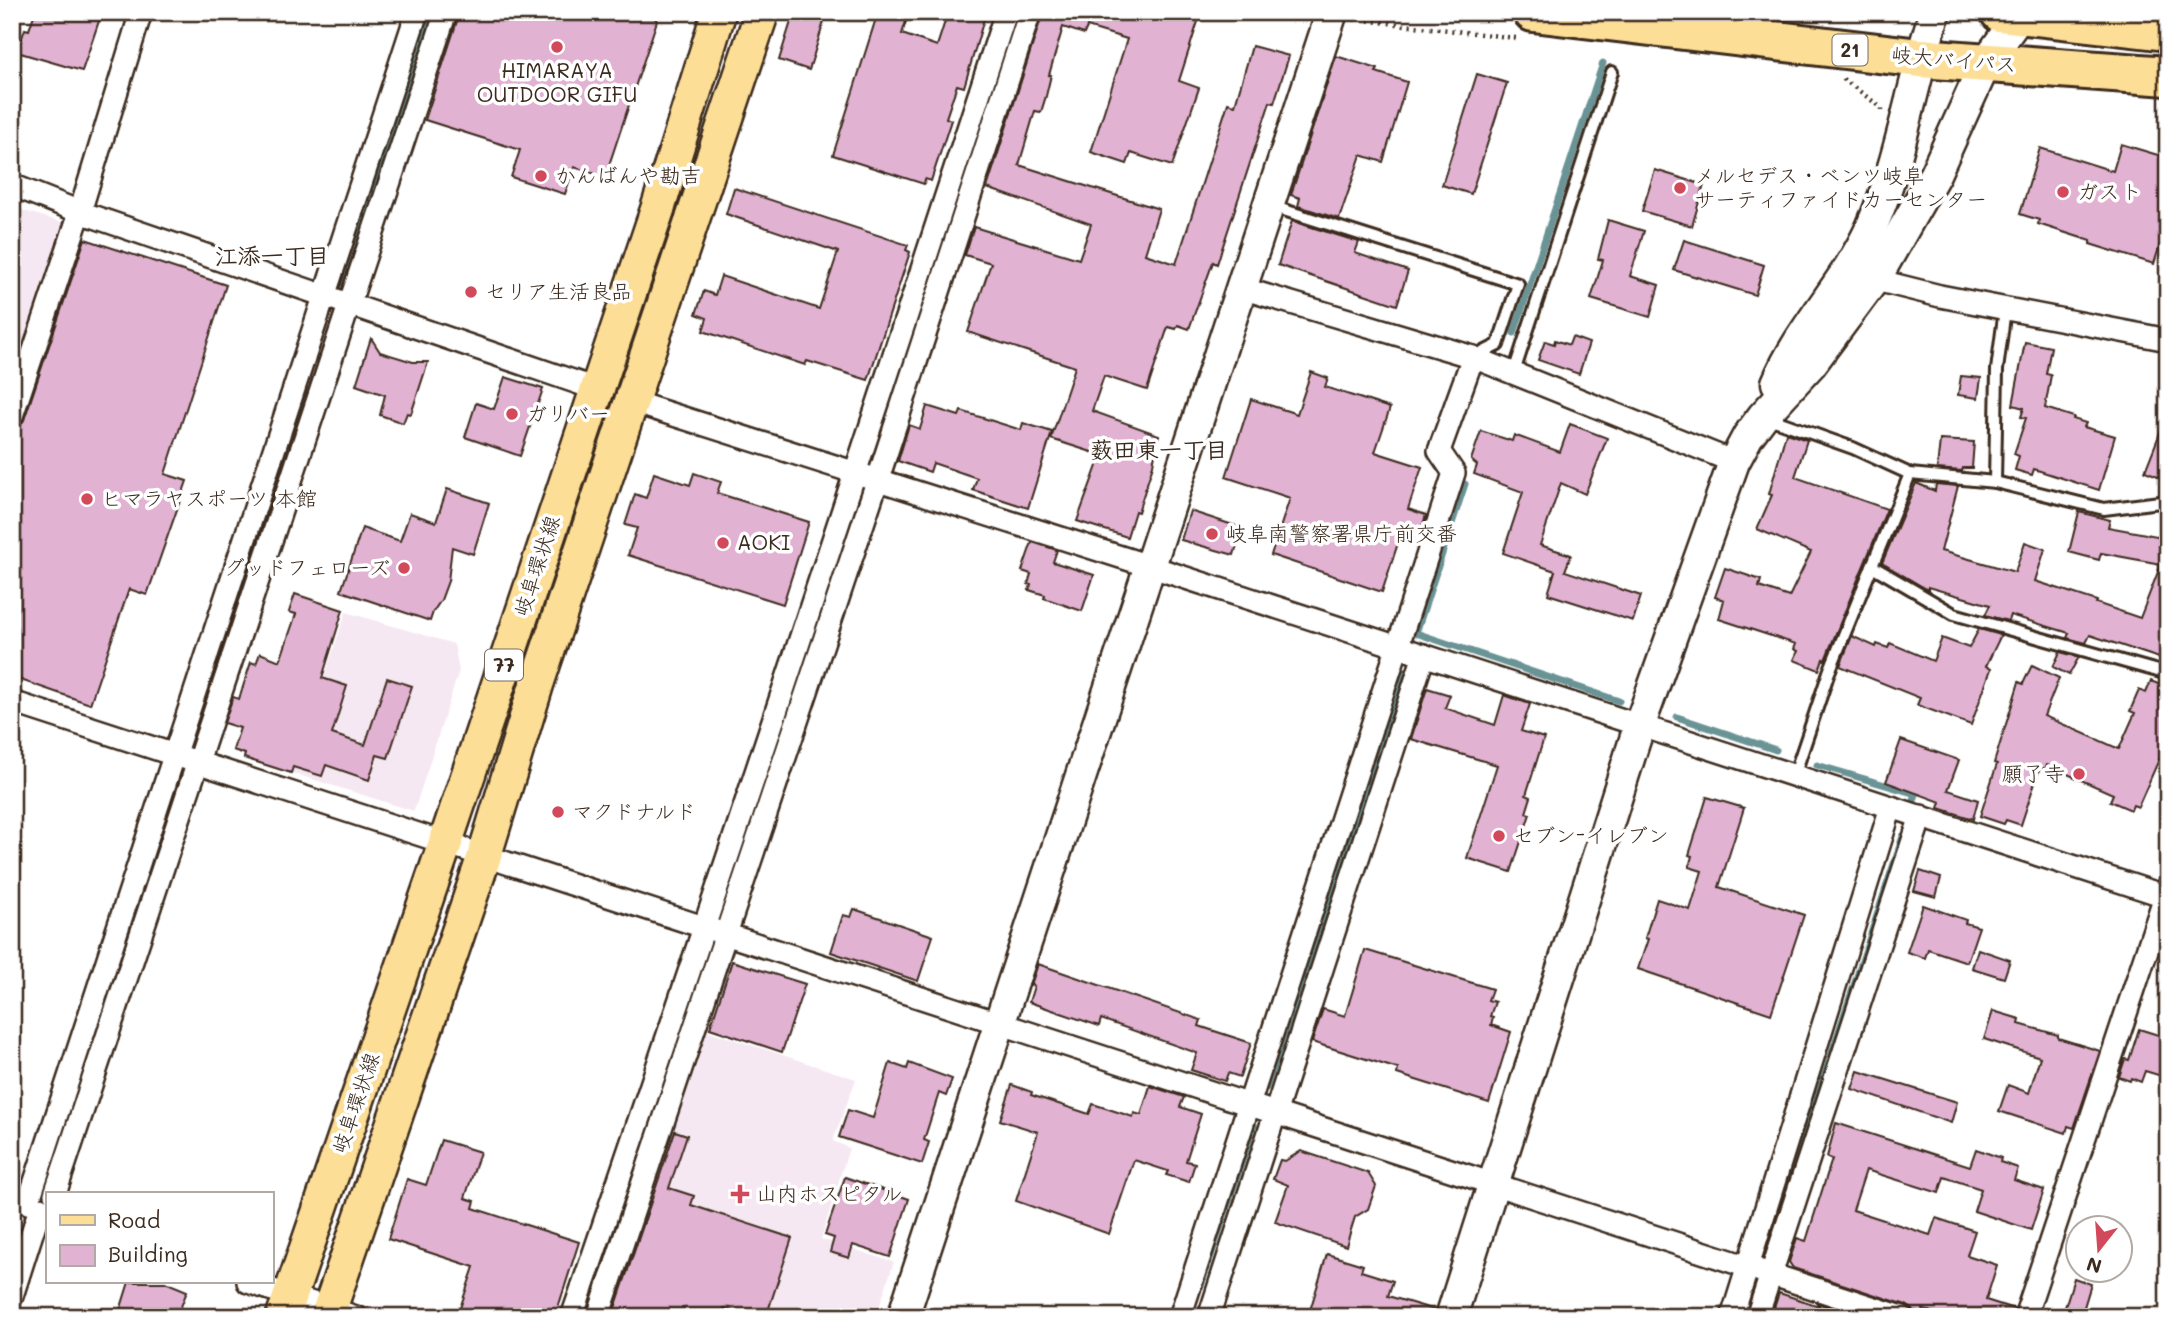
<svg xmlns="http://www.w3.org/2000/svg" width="2180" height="1329" viewBox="0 0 2180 1329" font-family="Mali,'Klee One',sans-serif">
	<rect width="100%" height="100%" fill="#fff"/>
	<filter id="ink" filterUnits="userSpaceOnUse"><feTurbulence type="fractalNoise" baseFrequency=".0143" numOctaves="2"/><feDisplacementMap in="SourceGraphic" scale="14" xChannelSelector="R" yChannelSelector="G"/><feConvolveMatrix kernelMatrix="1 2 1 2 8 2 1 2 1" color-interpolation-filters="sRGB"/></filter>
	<g filter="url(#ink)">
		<g fill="#f6e8f2">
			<path d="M12 207 64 223 12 394Z"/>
			<path d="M346 612 454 644 459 671 414 811 292 773Z"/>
			<path d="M699 1028 856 1079 833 1141 849 1148 821 1239 894 1262 876 1317H606Z"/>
		</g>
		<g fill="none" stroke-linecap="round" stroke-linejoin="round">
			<g stroke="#6a9395" stroke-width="7">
				<path d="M344 284 433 12"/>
				<path d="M1514 333 1603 63"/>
				<path d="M1465 484 1416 633 1619 701"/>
				<path d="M1677 717 1776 750"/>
				<path d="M195 737 309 392"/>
				<path d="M1817 765 1916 794 1913 804"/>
				<path d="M1266 1088 1404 671"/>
				<path d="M43 1196 182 774"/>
				<path d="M1767 1251 1903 836"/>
				<path d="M1201 1286 1254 1125"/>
				<path d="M585 1317 626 1191"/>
				<path d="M1746 1317 1755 1290"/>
			</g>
		</g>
		<g fill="#e2b2d2" stroke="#3b2a1e" stroke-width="2">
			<path d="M35 12H102L82 71 17 52 25 29 29 30Z"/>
			<path d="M460 12H651L657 21 605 177 574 167 565 194 511 177 520 150 425 120Z"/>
			<path d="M794 12H827L809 70 779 60Z"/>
			<path d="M878 12H909L902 34 937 46 948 12H986L964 87 957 85 946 118 951 120 931 181 925 179 924 184 833 155Z"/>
			<path d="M1043 12H1201L1179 81 1199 88 1172 166 1131 153 1127 164 1091 152 1127 39 1087 27 1084 34 1063 27 1049 75H1051L1046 96 1041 112 1035 111 1019 165 1159 209 1145 254 1176 264 1228 103 1235 105 1252 46 1289 56 1274 103 1270 102 1217 264 1213 262 1189 329 1178 325 1176 329 1168 327 1147 390 1104 376 1092 411 1159 435 1153 453 1155 454 1153 465 1138 512 1135 511 1127 537 1077 521 1101 455 1051 439 1075 367 968 332 991 263 965 255 974 227 1079 259 1091 224 987 188Z"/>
			<path d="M1336 56 1378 69 1376 72 1407 82 1383 162 1361 155 1339 219 1298 206 1300 198 1291 195Z"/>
			<path d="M1477 74 1507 83 1471 194 1442 185Z"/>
			<path d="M2121 144 2168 158V219L2154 264 2090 244 2091 241 2038 224 2039 220 2020 214 2040 148 2113 171Z"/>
			<path d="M1655 170 1704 185 1692 226 1642 211Z"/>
			<path d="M734 188 908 245 906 250 910 252 868 380 807 361 805 365 703 331 707 318 696 314 704 291 715 295 721 276 819 309 838 252 726 214Z"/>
			<path d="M1608 220 1644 231 1630 276 1659 285 1650 317 1591 299 1603 260 1598 259Z"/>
			<path d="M1292 221 1359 242 1355 253 1408 271 1397 305 1278 265Z"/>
			<path d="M85 239 226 285 165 474 187 481 147 595 129 589 90 704 12 677V448L19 427 24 420Z"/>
			<path d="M1684 240 1764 265 1755 295 1674 270Z"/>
			<path d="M1572 337 1589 343 1579 374 1538 360 1545 341 1554 344 1555 340 1569 345Z"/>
			<path d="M371 338 380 352 413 362H428L411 414 407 413 403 423 380 415 385 395 356 385Z"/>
			<path d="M2025 342 2051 347 2046 374 2051 375 2045 408 2074 417 2073 419 2086 423 2084 427 2115 436 2099 490 2034 469 2032 475 2015 470 2019 456 2014 454 2026 418 2021 417 2024 408 2013 405Z"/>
			<path d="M1311 372 1328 378 1325 387 1390 408 1375 452 1422 467 1408 509 1426 515 1419 537 1402 531 1382 592 1271 555 1290 498 1226 477 1251 399 1297 414Z"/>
			<path d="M1961 376 1981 378 1978 398 1958 395Z"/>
			<path d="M505 377 543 389 520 456 465 437 476 403 494 409Z"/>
			<path d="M927 406 959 416 961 411 1021 430 1023 423 1052 432 1028 508 973 490 977 478 933 463 930 472 898 461 909 425 920 429Z"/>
			<path d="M2167 415 2168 416V480L2145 471Z"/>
			<path d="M1570 424 1607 438 1585 494 1561 483 1540 545 1571 555 1565 571 1641 596 1633 621 1548 594 1555 571 1503 553 1523 492 1474 474 1477 465 1471 460 1481 431 1512 441 1514 435 1560 452Z"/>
			<path d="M1786 433 1807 440 1795 477 1887 509 1825 660 1823 659 1819 670 1794 660 1798 651 1794 649 1796 644 1719 619 1724 600 1715 597 1725 568 1761 580 1759 587 1789 597 1811 552 1757 529 1772 495 1769 494Z"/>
			<path d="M1940 440 1974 442 1972 468H1963L1962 471 1937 469Z"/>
			<path d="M654 473 690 485 694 473 721 482 717 493 809 522 783 604 628 555 637 528 625 525 635 494 646 498Z"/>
			<path d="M1916 483 1935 491 1936 484 1958 486 1941 551 2015 572 2025 542 2045 549 2035 581 2097 601 2096 603 2140 618 2161 564 2101 553 2099 560 2069 552 2079 512 2110 520 2108 527 2168 538V661L2090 635 2086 643 2067 638 2069 633 2010 615 2008 621 1985 615 1990 605 1928 587V590L1882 563Z"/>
			<path d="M447 489 489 503 473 554 452 547 448 581 441 600 433 612 430 621 341 591 362 528 400 541 410 513 436 522Z"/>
			<path d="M1190 511 1242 528 1234 555 1181 540Z"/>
			<path d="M1032 542 1057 550 1053 562 1094 575 1082 611 1044 598 1045 595 1029 590 1031 585 1028 584 1031 574 1022 571Z"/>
			<path d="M295 594 343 610 322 678 347 686 332 734 365 745 387 678 412 686 388 758 377 755 369 780 326 765 322 776 293 767 291 773 244 758 245 754 233 750 240 728 224 723 233 697 239 699 251 662 256 664 260 653 280 661 296 614 289 612Z"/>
			<path d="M1979 629 2001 635 1986 666 1991 669 1971 725 1917 705 1920 698 1840 666 1852 636 1876 647 1877 644 1888 648 1890 643 1933 661 1942 638 1969 648Z"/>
			<path d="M2060 652 2079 657 2069 675 2053 667Z"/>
			<path d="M2032 665 2059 678 2044 716 2119 749 2135 713 2130 711 2139 690 2146 693 2151 681 2168 688V739L2138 807 2133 805 2131 810 2110 801 2113 794 2047 765 2045 769 2040 767 2021 825 2006 820 2004 824 1980 816 1997 764 1994 763 2019 682 2023 684Z"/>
			<path d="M1427 688 1450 695 1445 708 1495 725 1504 695 1530 704 1521 731 1544 738 1526 795 1531 797 1526 813 1530 814 1511 872 1467 858 1497 765 1411 739Z"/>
			<path d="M1901 740 1959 760 1948 790 1978 800 1973 819 1939 808 1941 802 1886 782Z"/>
			<path d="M1707 797 1744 808 1719 887 1804 915 1771 1014 1638 969 1648 939 1645 938 1657 899 1690 910 1702 871 1689 867 1692 856 1689 855Z"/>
			<path d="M1920 871 1941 878 1936 897 1914 891Z"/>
			<path d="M1923 905 1966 920 1965 923 1979 927 1967 962 1928 949 1925 958 1907 952Z"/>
			<path d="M854 909 933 936 918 981 831 952 843 915 851 917Z"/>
			<path d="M1978 949 2010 960 2004 978 1972 968Z"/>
			<path d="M1365 950 1492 989 1488 1000 1495 1002 1490 1016 1493 1017 1491 1025 1511 1032 1489 1103 1397 1074 1398 1069 1312 1042 1323 1009 1345 1016Z"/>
			<path d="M732 961 805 984 782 1052 710 1028Z"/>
			<path d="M1038 964 1201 1020 1199 1026 1251 1043 1240 1077 1228 1073 1225 1081 1191 1070 1197 1053 1101 1019 1099 1026 1029 1002 1034 986 1031 985Z"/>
			<path d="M1993 1011 2020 1019 2019 1024 2058 1035V1038L2100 1051 2074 1128 2068 1126 2066 1133 1999 1111 2008 1085 2029 1093 2040 1057 1984 1039Z"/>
			<path d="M2139 1029 2168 1038V1078L2145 1071 2141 1082 2131 1078 2130 1081 2119 1077 2125 1059 2129 1060Z"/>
			<path d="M890 1063 907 1069 909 1063 952 1079 946 1096 939 1093 924 1140 929 1142 922 1164 839 1137 848 1110 873 1118Z"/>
			<path d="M1858 1071 1957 1102 1951 1123 1852 1089Z"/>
			<path d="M1012 1085 1032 1092 1031 1095 1089 1114 1093 1104 1133 1117 1134 1113 1141 1115 1150 1086 1184 1097 1180 1107 1201 1114 1186 1161 1195 1163 1189 1182 1166 1175 1168 1171 1134 1160 1109 1234 1016 1201 1038 1132 1000 1120Z"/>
			<path d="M1836 1123 1970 1166 1976 1149 2001 1158 2000 1162 2018 1168 2014 1180 2044 1190 2031 1230 1974 1211 1981 1189 1944 1177 1939 1193 1866 1170 1853 1210 1930 1235 1936 1218 1975 1231 1967 1255 1997 1265 1986 1300 2014 1309 2012 1317H1945L1923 1309 1921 1317H1915L1912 1309 1906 1305 1793 1268 1789 1262 1797 1238 1806 1241 1832 1159 1827 1157Z"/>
			<path d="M675 1131 687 1135 669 1188 694 1196 691 1205 792 1238 766 1317H749L724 1308 723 1317H612Z"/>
			<path d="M441 1140 480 1152 465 1198 475 1201 473 1208 579 1242 555 1317H457L474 1267 388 1239 407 1179 426 1185Z"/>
			<path d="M1301 1151 1368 1173 1376 1186 1368 1209 1355 1217 1346 1246 1275 1222 1288 1185 1273 1179 1280 1160 1285 1161Z"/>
			<path d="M845 1177 909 1199 890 1257 853 1245 849 1258 830 1252 834 1238 825 1235Z"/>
			<path d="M1327 1254 1363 1265 1361 1271 1393 1281 1388 1296 1435 1310 1434 1317H1308Z"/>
			<path d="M2074 1278 2091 1284 2081 1317H2062Z"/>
			<path d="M129 1282H165L187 1291 177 1317H118Z"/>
			<path d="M1779 1293 1819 1306 1817 1303 1859 1317H1771Z"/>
		</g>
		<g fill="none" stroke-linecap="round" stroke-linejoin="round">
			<g stroke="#3b2a1e" stroke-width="16">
				<g id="lane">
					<path d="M1271 206 1518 284 1498 345 1476 356"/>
					<path d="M1514 372 1612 72"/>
					<path d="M1766 417 1853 448 1910 474 1995 482 2104 509 2168 501"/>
					<path d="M1910 474 1872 566 1954 614 2168 674"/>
					<path d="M1995 482 1997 370 2005 309"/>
					<path d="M1794 776 1829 672 1872 566"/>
				</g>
			</g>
			<g stroke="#3b2a1e" stroke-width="26">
				<g id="street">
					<path d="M12 185 80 212 596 389"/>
					<path d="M1878 274 1884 282 1940 296 2168 340"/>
					<path d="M1241 288 1473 357 1734 462"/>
					<path d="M633 402 1149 566 2168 897"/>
					<path d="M12 416 80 212 141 12"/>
					<path d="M12 702 1902 1317"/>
					<path d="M55 1194 446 12"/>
					<path d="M28 1203 417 12"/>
					<path d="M248 1282 356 1317"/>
					<path d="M12 1296 40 1208"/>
					<path d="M572 1317C721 883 864 448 1006 12"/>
					<path d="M598 1317C746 883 889 448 1030 12"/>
					<path d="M1180 1317 1454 473 1439 451 1473 357"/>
					<path d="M1209 1317 1424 655"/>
					<path d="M1732 1317 1891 807"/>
					<path d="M1757 1317 1921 816"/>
					<path d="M2025 1317 2168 887"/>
				</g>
			</g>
			<g stroke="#3b2a1e" stroke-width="35">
				<g id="secondary">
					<path d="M1777 383C1800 328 1846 283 1871 228 1901 161 1912 82 1935 12"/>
					<path d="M903 1317 1332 12"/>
					<path d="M1451 1317 1639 727 1734 462 1748 436 1763 416 1811 364 1878 274 1935 174 1985 64 2022 12"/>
				</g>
			</g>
			<g stroke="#3b2a1e" stroke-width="38">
				<g id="primary">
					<path d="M283 1317 445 844 658 208 719 12"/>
					<path d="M327 1317 484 857 537 683 762 12"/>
				</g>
			</g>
			<g stroke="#3b2a1e" stroke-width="44">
				<g id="highway">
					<path d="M1533 12 1920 58 2168 76"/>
					<path d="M2000 12 2168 31"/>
				</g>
			</g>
			<g stroke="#3b2a1e" stroke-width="4.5" stroke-dasharray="2 5" stroke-linecap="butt">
				<path d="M1354 19 1516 38"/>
				<path d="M1843 79 1882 108V110"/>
			</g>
			<use href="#lane" stroke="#fff" stroke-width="10"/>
			<use href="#street" stroke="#fff" stroke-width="21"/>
			<use href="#secondary" stroke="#fff" stroke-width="30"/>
			<use href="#primary" stroke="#fdde96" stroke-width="33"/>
			<use href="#highway" stroke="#fdde96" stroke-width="38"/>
		</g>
	</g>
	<g fill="#d1495b" stroke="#fff" stroke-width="2.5">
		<circle cx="557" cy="47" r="7"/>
		<circle cx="541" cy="176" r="7"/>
		<circle cx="1680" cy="188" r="7"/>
		<circle cx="2063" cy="192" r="7"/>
		<circle cx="471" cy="292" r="7"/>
		<circle cx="512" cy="414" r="7"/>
		<circle cx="87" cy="499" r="7"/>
		<circle cx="1212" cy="534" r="7"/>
		<circle cx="723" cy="543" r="7"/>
		<circle cx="404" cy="568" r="7"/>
		<circle cx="2079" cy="774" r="7"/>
		<circle cx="558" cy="812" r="7"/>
		<circle cx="1499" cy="836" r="7"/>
		<path d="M736.5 1183.5h7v7h7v7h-7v7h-7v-7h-7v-7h7z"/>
	</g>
	<g text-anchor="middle" stroke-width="7" stroke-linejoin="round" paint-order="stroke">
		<g fill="#fff" stroke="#766a62" stroke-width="2">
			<rect x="1832.5" y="34.5" width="35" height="31" rx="5"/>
			<rect x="485" y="649.5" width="38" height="31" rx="5"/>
		</g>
		<g font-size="19" font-weight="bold" fill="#3b2a1e">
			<text x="1850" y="57">21</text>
			<text x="504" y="672">77</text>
		</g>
		<g font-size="21" fill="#3b2a1e" stroke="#fff">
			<text transform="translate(1954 60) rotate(5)" y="7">岐大バイパス</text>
			<text transform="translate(537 566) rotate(-72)" y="7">岐阜環状線</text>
			<text transform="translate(356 1103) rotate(-71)" y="7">岐阜環状線</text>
		</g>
		<g font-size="21" fill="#3b2a1e" stroke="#fff" text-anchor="start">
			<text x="557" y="78" text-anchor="middle">HIMARAYA<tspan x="557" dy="24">OUTDOOR GIFU</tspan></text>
			<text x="555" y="183">かんばんや勘吉</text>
			<text x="1694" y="183">メルセデス・ベンツ岐阜<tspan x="1694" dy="24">サーティファイドカーセンター</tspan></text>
			<text x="2077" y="199">ガスト</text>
			<text x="485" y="299">セリア生活良品</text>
			<text x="526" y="421">ガリバー</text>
			<text x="101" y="506">ヒマラヤスポーツ 本館</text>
			<text x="1226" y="541">岐阜南警察署県庁前交番</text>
			<text x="737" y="550">AOKI</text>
			<text x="390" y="575" text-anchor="end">グッドフェローズ</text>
			<text x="2065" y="781" text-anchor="end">願了寺</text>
			<text x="572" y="819">マクドナルド</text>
			<text x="1513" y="843">セブン-イレブン</text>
			<text x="756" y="1201">山内ホスピタル</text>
		</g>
		<g font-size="23" font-weight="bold" fill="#3b2a1e" stroke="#fff">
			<text x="272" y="264">江添一丁目</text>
			<text x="1159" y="458">薮田東一丁目</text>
		</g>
	</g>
	<rect width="2180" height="1329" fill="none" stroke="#fff" stroke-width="42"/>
	<rect x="21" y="21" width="2138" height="1287" fill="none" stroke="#3b2a1e" stroke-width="2.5" filter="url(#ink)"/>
	<rect x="46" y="1192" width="228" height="91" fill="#ffffff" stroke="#b1aaa5" stroke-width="2"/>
	<rect x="60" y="1215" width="35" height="10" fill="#fdde96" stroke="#b1aaa5" stroke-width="2"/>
	<text x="108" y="1228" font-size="21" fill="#3b2a1e">Road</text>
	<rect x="60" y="1245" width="35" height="21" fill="#e2b2d2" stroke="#b1aaa5" stroke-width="2"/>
	<text x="108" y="1262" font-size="21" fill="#3b2a1e">Building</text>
	<g transform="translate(2099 1249) rotate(197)"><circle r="33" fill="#ffffff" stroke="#b1aaa5" stroke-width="2"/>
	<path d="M0-5L12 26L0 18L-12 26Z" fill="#d1495b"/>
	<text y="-10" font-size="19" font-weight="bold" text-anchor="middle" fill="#3b2a1e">N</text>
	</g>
</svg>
